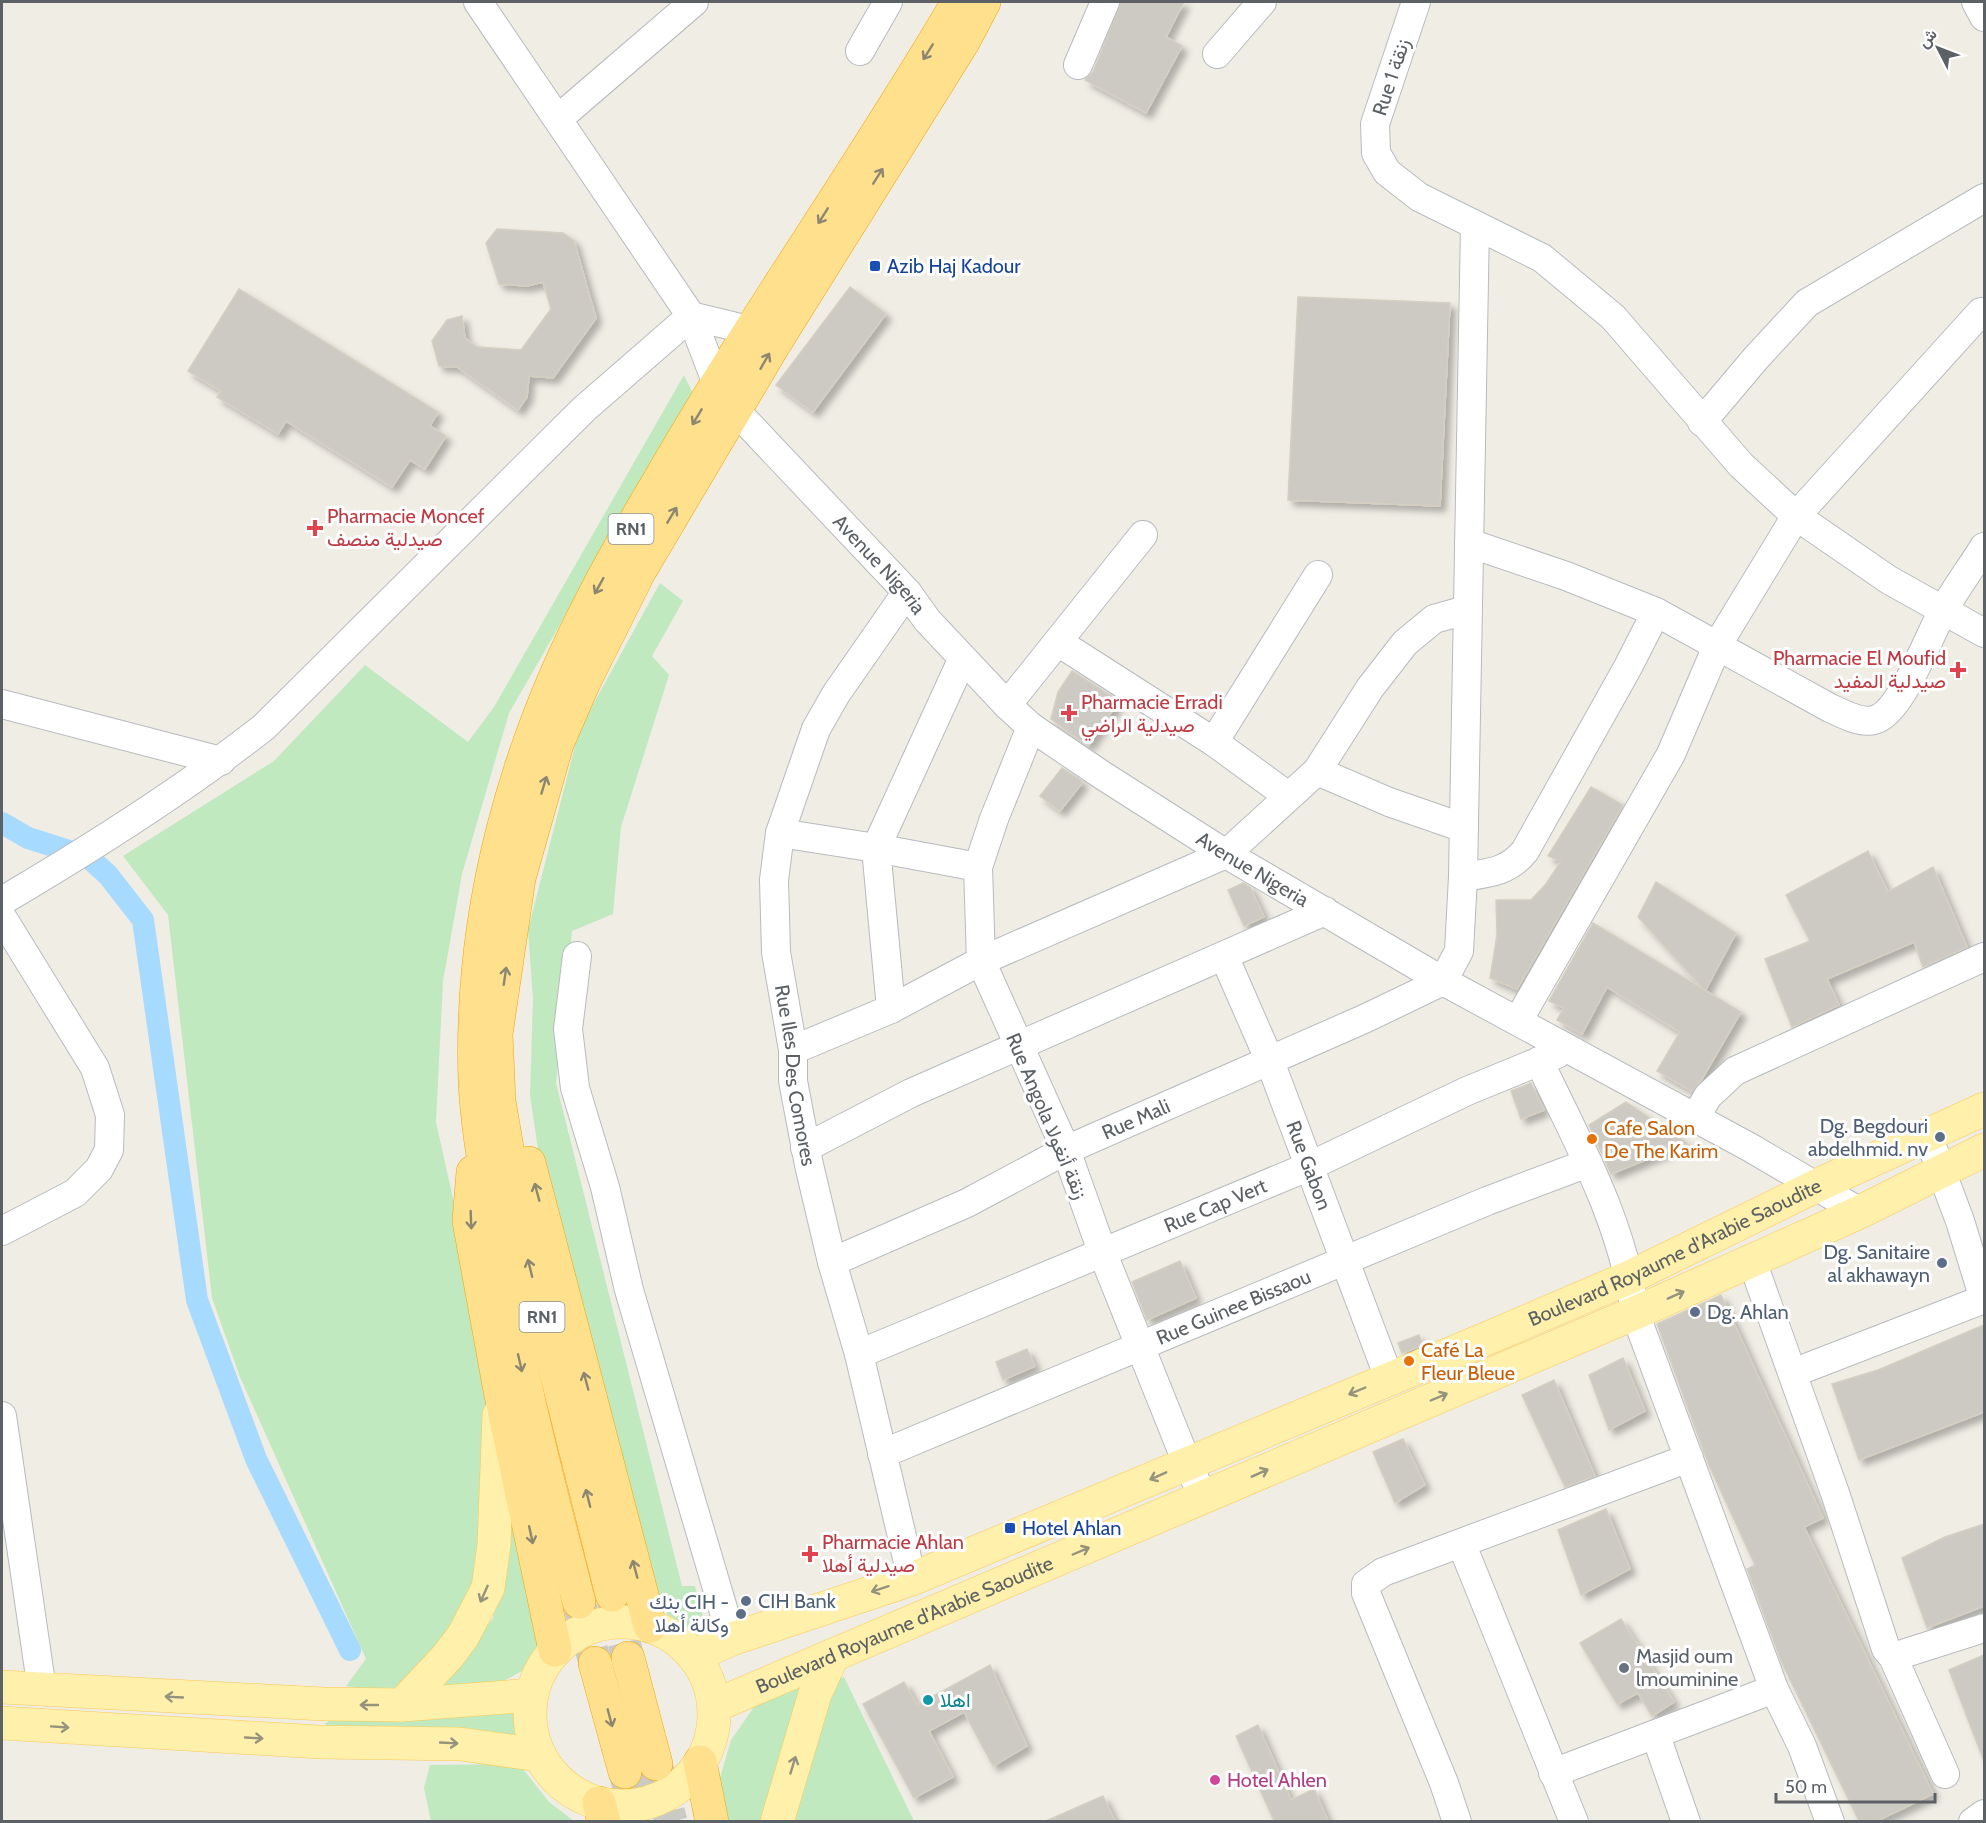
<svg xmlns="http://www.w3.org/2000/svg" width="1986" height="1823" viewBox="0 0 1986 1823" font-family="Cabin,Vazirmatn,sans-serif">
	<defs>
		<filter id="shadow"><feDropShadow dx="5.5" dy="5.5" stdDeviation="3" flood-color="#0004"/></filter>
	</defs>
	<rect width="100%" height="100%" fill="#f0ede5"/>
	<g fill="#c0e9bf">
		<path d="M684 375 693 394 509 713 462 874 443 981 436 1122 482 1330 494 1476 482 1590 449 1651 388 1694 346 1686 366 1659 240 1377 212 1298 168 915 123 856 274 761 365 665 468 742 494 707Z"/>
		<path d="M660 583 683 601 652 656 669 675 621 827 613 914 572 931 556 1083 682 1586H695L706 1629 693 1636 672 1625 651 1576 544 1190 530 1095 533 999 528 930 579 730Z"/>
		<path d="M507 1438 539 1644 522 1671 493 1687 440 1690 493 1618 503 1550Z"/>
		<path d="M844 1677 914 1821H721L715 1795 731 1740 754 1707 794 1689Z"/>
		<path d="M516 1708 515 1737 332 1731 325 1724 334 1717Z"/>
		<path d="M519 1764 549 1802 574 1821H431L424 1788 430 1765Z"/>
	</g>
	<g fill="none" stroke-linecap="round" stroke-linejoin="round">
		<path stroke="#a6daff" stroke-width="22" d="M2 823 28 838 88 857 108 875 143 920 197 1300 256 1459 350 1650"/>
	</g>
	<g fill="#cdcac4" stroke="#d5cfc2" stroke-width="1.5" filter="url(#shadow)">
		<path d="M1121 2H1184L1166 37 1182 46 1146 113 1085 80 1093 72Z"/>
		<path d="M497 229 563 233 574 241 596 318 553 378 529 376 527 397 518 410 457 367 439 366 432 341 447 320 462 316 465 338 477 347 521 350 551 309 543 282 527 286 499 284 486 243Z"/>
		<path d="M850 287 886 314 813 412 776 385Z"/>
		<path d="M239 289 438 412 430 426 446 436 425 469 410 460 392 487 286 421 278 434 217 397 221 391 188 371Z"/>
		<path d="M1298 297 1450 303 1440 506 1288 500Z"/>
		<path d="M1072 671 1119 701 1088 746 1051 719 1058 692Z"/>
		<path d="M1062 768 1083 782 1060 811 1040 796Z"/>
		<path d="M1591 787 1623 805 1517 989 1490 978 1497 935 1496 900H1531L1546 884 1561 861 1548 856Z"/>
		<path d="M1868 851 1888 892 1933 867 1967 947 1923 967 1914 942 1827 979 1839 1005 1792 1027 1765 959 1810 941 1786 895Z"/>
		<path d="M1656 882 1736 933 1705 991 1638 917Z"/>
		<path d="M1243 883 1250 887 1264 917 1244 926 1228 890Z"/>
		<path d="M1593 923 1741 1012 1702 1079 1692 1091 1657 1071 1680 1032 1607 987 1582 1034 1557 1020 1564 1008 1549 1001Z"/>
		<path d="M1531 1083 1544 1110 1521 1119 1511 1091Z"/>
		<path d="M1626 1102 1687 1143 1611 1174 1589 1125Z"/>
		<path d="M1180 1261 1196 1298 1147 1320 1132 1282Z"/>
		<path d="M1721 1295 1823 1518 1804 1527 1933 1794 1877 1821H1859L1781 1661 1747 1569 1755 1565 1708 1463 1657 1324Z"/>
		<path d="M1984 1325V1412L1859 1460 1832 1384 1878 1370Z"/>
		<path d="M1419 1335 1423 1345 1402 1353 1398 1343Z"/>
		<path d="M1027 1349 1035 1366 1003 1380 996 1362Z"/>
		<path d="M1623 1358 1645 1411 1609 1430 1589 1375Z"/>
		<path d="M1554 1380 1595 1476 1565 1487 1522 1395Z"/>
		<path d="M1403 1439 1425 1485 1395 1503 1373 1452Z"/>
		<path d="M1606 1509 1630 1569 1581 1595 1558 1530Z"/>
		<path d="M1984 1524V1606L1927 1628 1902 1558 1945 1537Z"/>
		<path d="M1621 1619 1674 1702 1652 1716 1638 1693 1617 1704 1580 1643Z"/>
		<path d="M1984 1655V1759H1983L1949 1670Z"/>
		<path d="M990 1665 1027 1746 993 1766 964 1712 929 1731 953 1777 914 1798 863 1704 904 1682 917 1705Z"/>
		<path d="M1258 1725 1291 1800 1314 1789 1328 1821H1274L1236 1736Z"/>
		<path d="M1103 1796 1115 1821H1046Z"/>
	</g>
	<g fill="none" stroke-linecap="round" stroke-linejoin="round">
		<g stroke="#cbcac5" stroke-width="33" stroke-dasharray="33 16" stroke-linecap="butt">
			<path d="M612 1595 628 1658"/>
			<path d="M579 1602 595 1663"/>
			<path d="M656 1764 671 1822"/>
			<path d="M625 1772 638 1822"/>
		</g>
		<g stroke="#b7bbbf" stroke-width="30">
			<g id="minor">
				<path d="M478 2 691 316 717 384"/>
				<path d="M1416 2 1375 124 1376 153 1387 172 1419 197 1542 258 1613 317 1741 465 1796 516 1889 580 1984 633"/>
				<path d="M1976 2 1984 17"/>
				<path d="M860 51 888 2"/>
				<path d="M1217 54 1262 2"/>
				<path d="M1078 65 1105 2"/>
				<path d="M559 118 694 2"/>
				<path d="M691 316 749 330"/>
				<path id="s1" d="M736 411 907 592 927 620 1007 705 1031 727 1102 775 1226 854 1443 981 1751 1148 1860 1212"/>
				<path d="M1702 422 1756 358 1807 303 1984 198"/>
				<path d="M1469 543 1566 576 1656 612 1830 708C1842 713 1860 724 1874 720 1902 713 1929 634 1944 609 1956 588 1971 568 1984 547"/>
				<path id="s2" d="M907 592 836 694 816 729 780 833 774 880 776 952 793 1050V1081L809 1165 832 1262 859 1354 912 1579"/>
				<path d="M1058 642 1214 742 1288 796"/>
				<path d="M2 704 221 761"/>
				<path d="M1007 705 1143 535"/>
				<path d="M1031 727 994 819 978 867 981 961 1066 1150 1103 1254 1187 1463 1204 1498"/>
				<path d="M1214 742 1318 575"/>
				<path d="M1317 771 1389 802 1464 828"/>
				<path d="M780 833 876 848 978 867"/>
				<path d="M1463 877C1489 873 1508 872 1525 851L1628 667 1656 612"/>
				<path d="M2 901C92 848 181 792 264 727L584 409 691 316"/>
				<path d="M2 917 95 1068 110 1115 109 1150 99 1169 75 1193 2 1231"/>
				<path d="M577 956 568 1029 575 1088 605 1187 629 1290 732 1639"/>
				<path id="s3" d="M1224 956 1269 1059 1389 1378"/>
				<path d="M891 1009 876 848 962 660"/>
				<path d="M1518 1021 1671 754 1718 644 1796 516 1981 312"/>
				<path d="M793 1050 891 1009 981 961 1226 854 1317 771 1370 688 1405 643 1434 619 1466 610"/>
				<path d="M1539 1061C1578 1143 1623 1222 1635 1313L1774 1689 1802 1746 1830 1822"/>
				<path d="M1695 1118 1708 1096 1735 1071 1984 957"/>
				<path d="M1928 1136 1960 1221 1984 1299"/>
				<path d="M805 1148 911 1093 1325 911"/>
				<path d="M1752 1261 1835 1493 1886 1649 1893 1657 1945 1774"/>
				<path id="s4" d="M832 1262 967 1203 1066 1150 1364 1019 1443 981 1459 951 1463 877 1475 225"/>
				<path id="s5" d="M859 1354 1310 1166 1467 1091 1557 1054"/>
				<path d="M1793 1373 1984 1299"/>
				<path d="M2 1416 42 1690"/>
				<path id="s6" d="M882 1454 1487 1201 1588 1163"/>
				<path d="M1462 1545 1574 1822"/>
				<path d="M1893 1657 1984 1628"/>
				<path d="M1656 1736 1686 1822"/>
				<path d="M1553 1773 1774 1689"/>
				<path d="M1457 1822 1444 1783 1366 1593V1584L1383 1572 1689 1458"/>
				<path d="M1973 1822 1984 1814"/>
			</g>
		</g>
		<g stroke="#fcc952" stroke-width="34">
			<g id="major">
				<circle cx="622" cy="1714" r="92"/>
				<path id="s7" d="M693 1656 732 1639 912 1579 1495 1335 1630 1277 1816 1186 1984 1109"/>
				<path d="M2 1687 324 1704 402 1705 532 1695"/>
				<path d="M402 1705 448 1656 463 1636 488 1588 494 1545 499 1415"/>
				<path id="s8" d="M714 1706 1635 1313 1860 1212 1984 1150"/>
				<path d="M2 1723 320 1742 460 1744 539 1755"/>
				<path d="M777 1822 815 1694 833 1655"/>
			</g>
		</g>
		<g stroke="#f5a300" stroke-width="34">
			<g id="highway">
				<path d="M529 1163 650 1626"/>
				<path d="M473 1172 469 1221 500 1390 555 1650"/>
				<path d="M612 1595 523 1241 499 1101 496 1034 519 878 557 744 584 682 639 572 773 346 963 42 984 2"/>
				<path d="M579 1602C545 1472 512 1343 492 1211 485 1168 477 1125 475 1081 469 911 515 746 594 596 616 552 642 510 667 467 759 309 866 159 958 2"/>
				<path d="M628 1658 656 1764"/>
				<path d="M595 1663 625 1772"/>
				<path d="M700 1762 712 1822"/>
				<path d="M599 1803 604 1822"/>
			</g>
		</g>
		<use href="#minor" stroke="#fff" stroke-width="28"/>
		<use href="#major" stroke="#fff0ab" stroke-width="33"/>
		<use href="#highway" stroke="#ffe08d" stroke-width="33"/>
	</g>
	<defs><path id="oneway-shaft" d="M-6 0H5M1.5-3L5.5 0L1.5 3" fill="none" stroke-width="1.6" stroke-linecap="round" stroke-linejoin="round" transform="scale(1.5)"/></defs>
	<g stroke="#8d8772">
		<use href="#oneway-shaft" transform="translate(928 52) rotate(122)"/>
		<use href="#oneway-shaft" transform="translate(878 176) rotate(-58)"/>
		<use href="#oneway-shaft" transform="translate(823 216) rotate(122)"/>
		<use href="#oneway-shaft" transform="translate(765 361) rotate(-60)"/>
		<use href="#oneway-shaft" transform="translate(697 417) rotate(121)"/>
		<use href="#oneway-shaft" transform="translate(672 515) rotate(-59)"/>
		<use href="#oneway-shaft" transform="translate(599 586) rotate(119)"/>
		<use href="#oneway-shaft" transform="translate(544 785) rotate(-73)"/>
		<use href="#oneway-shaft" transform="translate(505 976) rotate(-82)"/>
		<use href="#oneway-shaft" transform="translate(537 1192) rotate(-105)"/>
		<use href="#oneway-shaft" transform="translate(471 1220) rotate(88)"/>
		<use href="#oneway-shaft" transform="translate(530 1268) rotate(-104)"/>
		<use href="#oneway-shaft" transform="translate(520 1363) rotate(77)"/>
		<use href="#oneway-shaft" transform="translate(586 1381) rotate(-105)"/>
		<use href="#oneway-shaft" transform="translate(588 1498) rotate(-104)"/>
		<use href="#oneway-shaft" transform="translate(531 1535) rotate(78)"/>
		<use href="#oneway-shaft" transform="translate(635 1569) rotate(-105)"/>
		<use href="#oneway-shaft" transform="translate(610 1718) rotate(75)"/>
	</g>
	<g stroke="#95937e">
		<use href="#oneway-shaft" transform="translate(1676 1295) rotate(-24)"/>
		<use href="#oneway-shaft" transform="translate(1357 1391) rotate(157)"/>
		<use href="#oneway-shaft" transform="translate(1439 1397) rotate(-23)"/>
		<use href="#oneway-shaft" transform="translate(1260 1473) rotate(-24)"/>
		<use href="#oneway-shaft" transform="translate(1158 1476) rotate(156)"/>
		<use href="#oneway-shaft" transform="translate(1081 1551) rotate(-23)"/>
		<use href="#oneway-shaft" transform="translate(880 1589) rotate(162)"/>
		<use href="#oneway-shaft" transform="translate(484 1594) rotate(114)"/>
		<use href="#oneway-shaft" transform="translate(174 1697) rotate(-177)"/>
		<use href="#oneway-shaft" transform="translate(369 1705) rotate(-180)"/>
		<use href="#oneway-shaft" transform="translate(60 1727) rotate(4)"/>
		<use href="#oneway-shaft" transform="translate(254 1738) rotate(3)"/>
		<use href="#oneway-shaft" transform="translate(449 1743) rotate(3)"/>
		<use href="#oneway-shaft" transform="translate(793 1765) rotate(-73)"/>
	</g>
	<g fill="#1a4fb4" stroke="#fff" stroke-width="2">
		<rect x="869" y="260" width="12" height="12" rx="3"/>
		<rect x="1004" y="1522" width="12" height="12" rx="3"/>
	</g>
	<g fill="#e0444e" stroke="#fff" stroke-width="2">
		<path d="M312 519h6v6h6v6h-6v6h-6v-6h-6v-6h6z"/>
		<path d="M1955 661h6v6h6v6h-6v6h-6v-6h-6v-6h6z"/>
		<path d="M1066 704h6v6h6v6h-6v6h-6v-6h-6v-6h6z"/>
		<path d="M807 1545h6v6h6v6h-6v6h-6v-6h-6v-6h6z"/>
	</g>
	<g fill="#5c6f8a" stroke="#fff" stroke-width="2">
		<circle cx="1940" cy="1137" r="6"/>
		<circle cx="1942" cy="1263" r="6"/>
		<circle cx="1695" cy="1312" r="6"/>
		<circle cx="746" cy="1601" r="6"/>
		<circle cx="741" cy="1614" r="6"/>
	</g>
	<g fill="#e8710a" stroke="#fff" stroke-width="2">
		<circle cx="1592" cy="1139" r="6"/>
		<circle cx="1409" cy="1361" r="6"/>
	</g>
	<circle fill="#6b7280" stroke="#fff" stroke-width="2" cx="1624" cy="1668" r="6"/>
	<circle fill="#0f9aa8" stroke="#fff" stroke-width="2" cx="928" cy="1700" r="6"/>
	<circle fill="#d1479c" stroke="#fff" stroke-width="2" cx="1215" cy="1780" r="6"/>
	<g text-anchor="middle" stroke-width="6" stroke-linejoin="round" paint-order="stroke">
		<g fill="#fff" stroke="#8d9094" stroke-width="1.5">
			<rect x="608.5" y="514" width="45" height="30" rx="4.5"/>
			<rect x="519.5" y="1302" width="45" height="30" rx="4.5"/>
		</g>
		<g font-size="18" font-weight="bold" fill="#5c6166">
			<text x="631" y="535">RN1</text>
			<text x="542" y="1323">RN1</text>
		</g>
		<g font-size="20" fill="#5c6166" stroke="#fff">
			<text transform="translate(1391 77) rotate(-72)" y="7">Rue 1 زنقة</text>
			<text dy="7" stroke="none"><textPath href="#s1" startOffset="210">Avenue Nigeria</textPath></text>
			<text dy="7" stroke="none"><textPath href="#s1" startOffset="696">Avenue Nigeria</textPath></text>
			<text dy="7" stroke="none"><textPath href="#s2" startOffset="519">Rue Iles Des Comores</textPath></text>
			<text transform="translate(1047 1116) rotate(67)" y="7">Rue Angola زنقة أنغولا</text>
			<text dy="7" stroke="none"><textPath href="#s4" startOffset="336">Rue Mali</textPath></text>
			<text dy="7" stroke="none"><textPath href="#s3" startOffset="226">Rue Gabon</textPath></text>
			<text dy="7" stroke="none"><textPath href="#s5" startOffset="386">Rue Cap Vert</textPath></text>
			<text dy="7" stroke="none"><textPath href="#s7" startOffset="1062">Boulevard Royaume d'Arabie Saoudite</textPath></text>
			<text dy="7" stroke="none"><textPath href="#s6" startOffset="381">Rue Guinee Bissaou</textPath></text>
			<text dy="7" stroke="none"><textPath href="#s8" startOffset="207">Boulevard Royaume d'Arabie Saoudite</textPath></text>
		</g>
		<g font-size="20" fill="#164399" stroke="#fff" text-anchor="start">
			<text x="887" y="273">Azib Haj Kadour</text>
			<text x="1022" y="1535">Hotel Ahlan</text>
		</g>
		<g font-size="20" fill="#be3a42" stroke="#fff" text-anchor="start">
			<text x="327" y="523">Pharmacie Moncef<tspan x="327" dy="23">صيدلية منصف</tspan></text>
			<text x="1946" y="665" text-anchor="end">Pharmacie El Moufid<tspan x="1946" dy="23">صيدلية المفيد</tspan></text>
			<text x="1081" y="709">Pharmacie Erradi<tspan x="1081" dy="23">صيدلية الراضي</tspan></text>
			<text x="822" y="1549">Pharmacie Ahlan<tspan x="822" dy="23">صيدلية أهلا</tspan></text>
		</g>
		<g font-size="20" fill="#4e5e75" stroke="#fff" text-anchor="end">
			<text x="1928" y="1133">Dg. Begdouri<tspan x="1928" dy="23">abdelhmid. nv</tspan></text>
			<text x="1930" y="1259">Dg. Sanitaire<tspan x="1930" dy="23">al akhawayn</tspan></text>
			<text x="1707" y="1319" text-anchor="start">Dg. Ahlan</text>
			<text x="758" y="1608" text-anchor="start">CIH Bank</text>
			<text x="729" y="1609">بنك CIH -<tspan x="729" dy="23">وكالة أهلا</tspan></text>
		</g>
		<g font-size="20" fill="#c56008" stroke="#fff" text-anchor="start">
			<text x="1604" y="1135">Cafe Salon<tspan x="1604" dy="23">De The Karim</tspan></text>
			<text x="1421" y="1357">Café La<tspan x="1421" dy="23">Fleur Bleue</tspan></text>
		</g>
		<g font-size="20" fill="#5b616d" stroke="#fff" text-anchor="start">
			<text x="1636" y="1663">Masjid oum<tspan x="1636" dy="23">lmouminine</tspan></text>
		</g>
		<g font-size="20" fill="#0d838f" stroke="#fff" text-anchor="start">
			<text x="940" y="1707">اهلا</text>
		</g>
		<g font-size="20" fill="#b23c85" stroke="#fff" text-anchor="start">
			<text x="1227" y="1787">Hotel Ahlen</text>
		</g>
	</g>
	<rect width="1986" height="1823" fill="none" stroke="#5c6166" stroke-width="6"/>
	<g transform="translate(1938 48) rotate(312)" stroke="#ffffff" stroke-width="4.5" paint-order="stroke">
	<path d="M0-4.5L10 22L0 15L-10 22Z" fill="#5c6166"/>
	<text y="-9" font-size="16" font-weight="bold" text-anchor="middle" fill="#5c6166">ش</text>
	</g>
	<path d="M1776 1793v9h159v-9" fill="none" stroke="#5c6166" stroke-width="3"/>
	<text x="1785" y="1793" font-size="18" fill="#5c6166" stroke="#ffffff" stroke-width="4.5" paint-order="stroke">50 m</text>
</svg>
